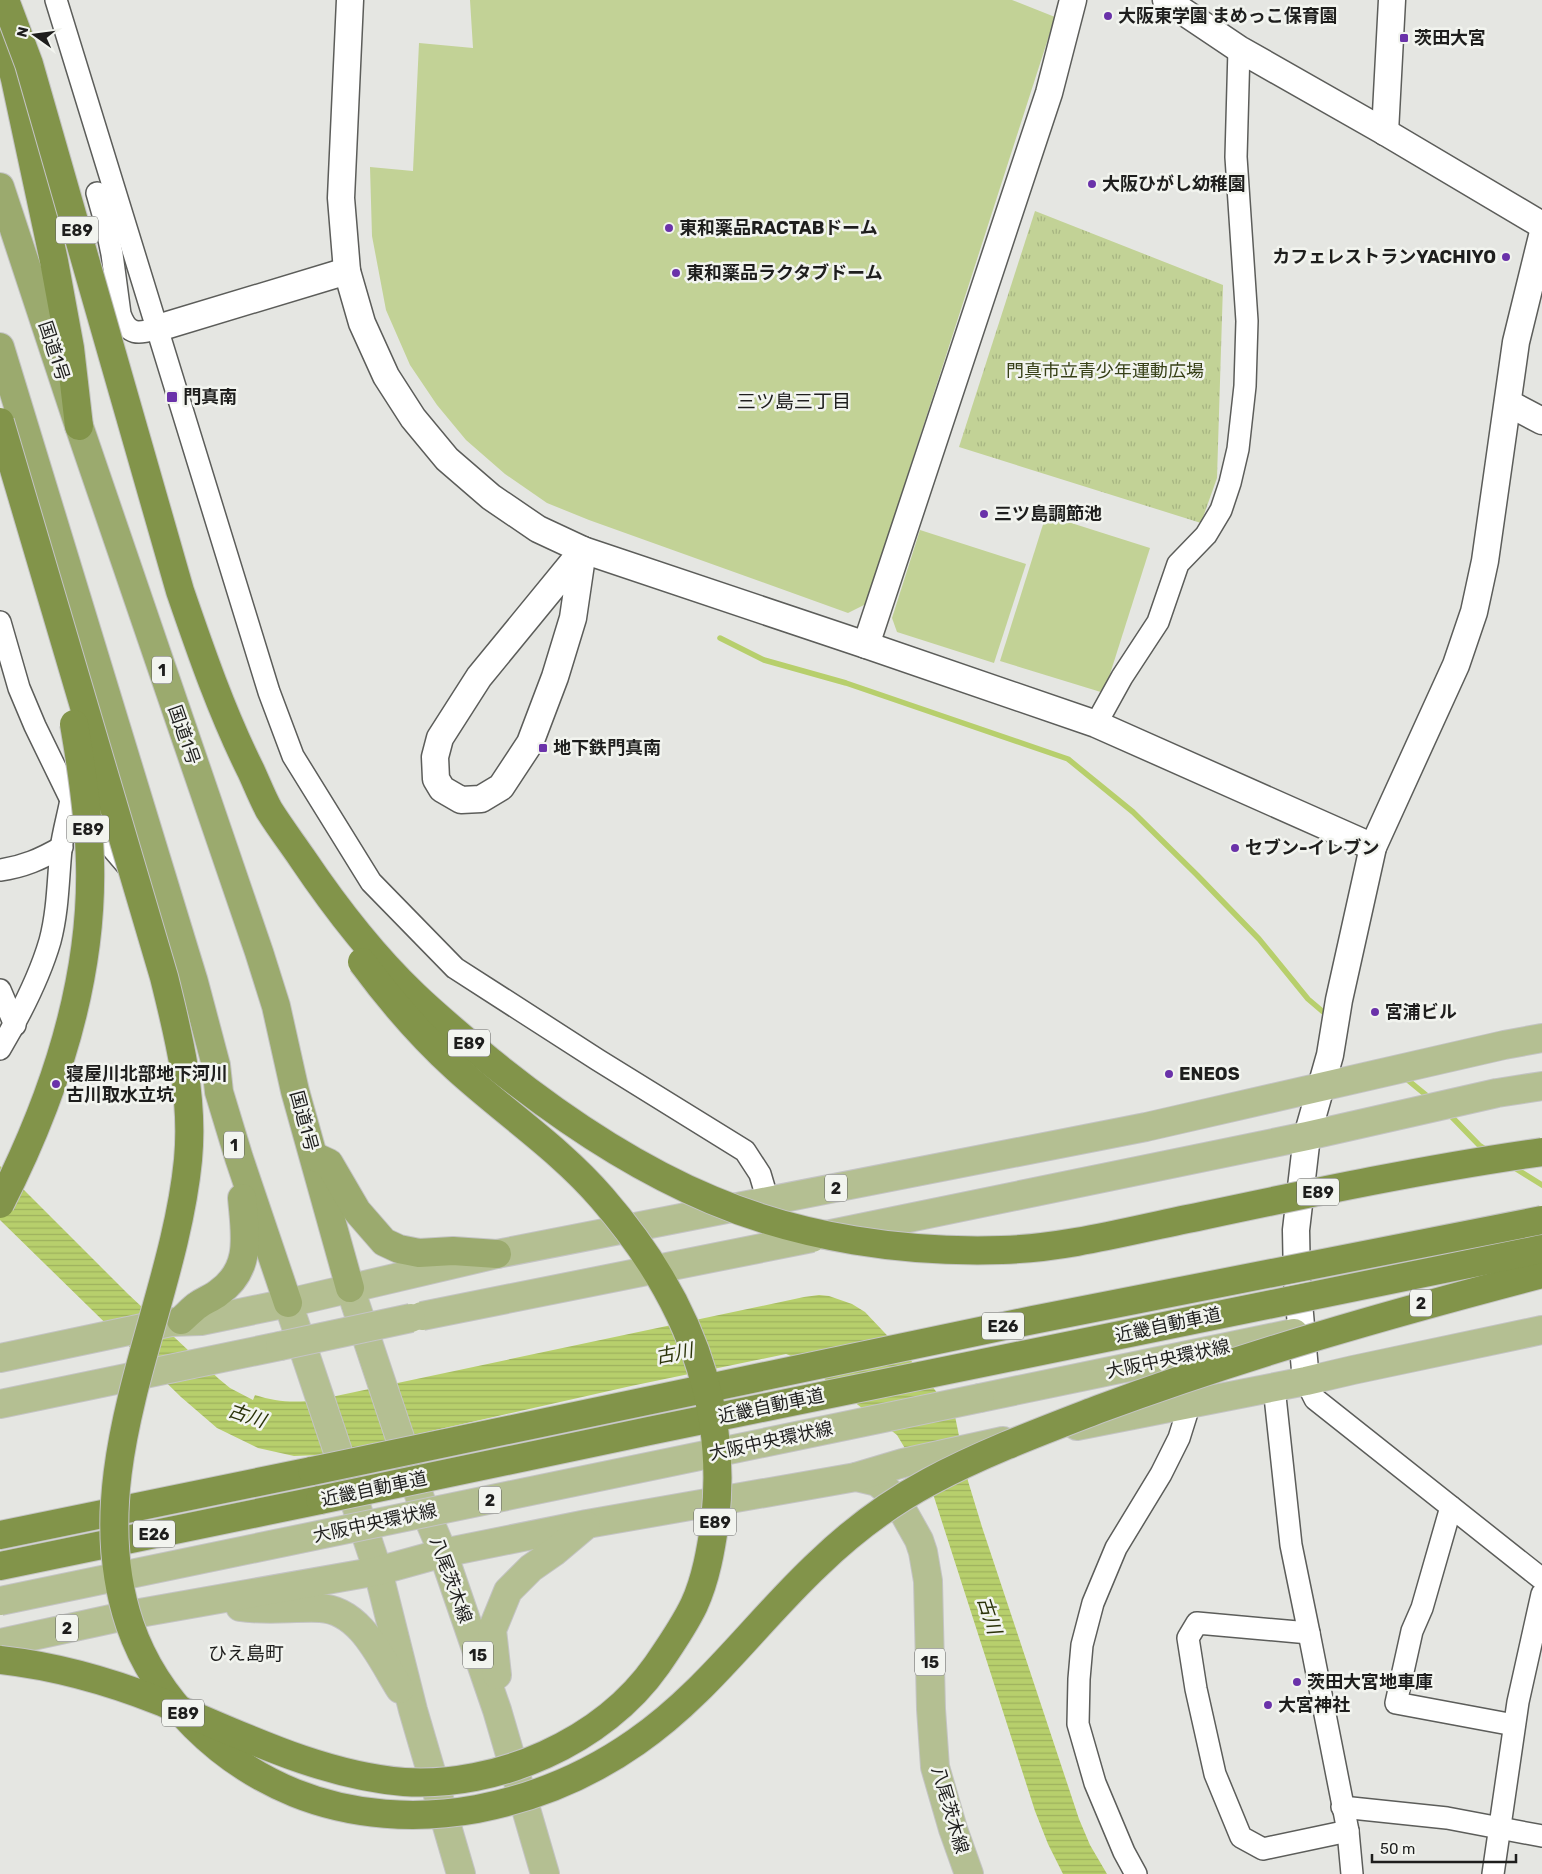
<svg xmlns="http://www.w3.org/2000/svg" width="1542" height="1874" viewBox="0 0 1542 1874" font-family="Rubik,'Noto Sans JP',sans-serif">
	<defs>
		<pattern id="park-tufts" width="24" height="20" patternUnits="userSpaceOnUse" patternTransform="scale(1.25)"><rect width="24" height="20" fill="#c2d296"/><path d="M3 7l-1-3M5 7V3M7 7l1-3M15 17l-1-3M17 17v-4M19 17l1-3" fill="none" stroke="#a6b481"/></pattern>
		<pattern id="water-rules" width="6" height="5" patternUnits="userSpaceOnUse" patternTransform="scale(1.25)"><rect width="6" height="5" fill="#b7cf6c"/><path d="M0 2.5h6" fill="none" stroke="#9db15d"/></pattern>
	</defs>
	<rect width="100%" height="100%" fill="#e5e6e2"/>
	<path fill="url(#park-tufts)" d="M1035 211 1223 285 1217 478 1201 523 959 447Z"/>
	<g fill="#c2d296">
		<path d="M470 0H1012L1055 17 866 604 848 613 589 520 547 503 505 474 466 440 437 405 410 365 386 310 372 236 370 167 413 171 419 43 473 48Z"/>
		<path d="M1046 515 1150 548 1104 693 1000 661Z"/>
		<path d="M920 530 1026 564 994 663 897 632 892 618Z"/>
	</g>
	<path fill="url(#water-rules)" d="M0 1166 128 1294 219 1379 230 1388 253 1400 255 1395C276 1402 295 1403 317 1400L804 1297 819 1295 829 1296 852 1304 865 1312 918 1368 955 1416 968 1481 982 1527 1079 1819 1090 1845 1107 1874H1063L1048 1844 1035 1811 934 1497 897 1435 797 1358 786 1354 631 1386 356 1448 319 1455 294 1456 258 1448 217 1428 181 1397 0 1220Z"/>
	<g fill="none" stroke-linecap="round" stroke-linejoin="round">
		<g stroke="#b7cf6c" stroke-width="5.5">
			<path d="M720 638 764 660 846 683 1068 759 1133 812 1197 875 1259 939 1308 999 1328 1016"/>
			<path d="M1403 1076 1431 1099"/>
			<path d="M1448 1113 1479 1145 1488 1151"/>
			<path d="M1513 1167 1542 1185"/>
		</g>
		<path stroke="#bdbebb" stroke-width="21" stroke-dasharray="21 11" stroke-linecap="butt" d="M0 222 84 196"/>
		<g stroke="#5c5d5a" stroke-width="24">
			<g id="minor">
				<path d="M56 0 269 692 293 756 371 882 455 968 598 1060 745 1151 760 1174 768 1201"/>
				<path d="M97 193 106 225 112 254 120 314C128 336 138 334 158 328"/>
				<path d="M0 622 19 688 35 726 71 800 130 869"/>
				<path d="M1096 724 1122 677 1158 622 1178 564 1206 535 1221 510 1230 483 1238 449 1245 386 1247 321 1236 157 1239 49"/>
				<path d="M0 870C23 867 41 859 62 847"/>
				<path d="M0 990 15 1025"/>
				<path d="M0 1049C20 1015 39 979 50 941 58 911 58 880 61 849 63 833 68 816 71 800"/>
				<path d="M1306 1381 1315 1399 1542 1579"/>
				<path d="M1274 1387 1291 1545 1309 1633 1197 1623 1188 1638 1196 1689 1215 1774 1241 1837 1263 1849 1348 1831"/>
				<path d="M1451 1507 1422 1608 1412 1631 1396 1703 1514 1725"/>
				<path d="M1309 1633 1348 1831 1352 1874"/>
				<path d="M1342 1807 1447 1818 1542 1836"/>
				<path d="M1136 1874 1124 1852 1095 1783 1078 1724 1079 1679 1082 1645 1093 1603 1116 1548 1161 1474 1179 1438 1190 1403"/>
				<path d="M1493 1874 1518 1702 1542 1594"/>
			</g>
		</g>
		<g stroke="#5c5d5a" stroke-width="29">
			<g id="tertiary">
				<path d="M350 0 341 198 347 271 362 323 386 376 413 418 447 459 491 497 538 529 583 550 866 645 1096 724 1373 847"/>
				<path d="M1166 0 1239 49 1385 132 1542 225"/>
				<path d="M1385 132 1392 0"/>
				<path d="M158 328 347 271"/>
				<path d="M1508 403 1542 421"/>
				<path d="M583 550 573 618 555 677 530 743 501 787 481 799 461 800 442 789 436 779 435 757 440 738 479 677Z"/>
				<path d="M866 645 1049 93 1073 0"/>
				<path d="M1306 1381 1297 1281 1296 1230 1307 1136 1330 1055 1339 1000 1373 847 1456 665 1474 612 1485 561 1516 342 1542 236"/>
			</g>
		</g>
		<g stroke="#c4c4c4" stroke-width="30">
			<g id="primary">
				<path d="M826 1235 1307 1136 1497 1093 1542 1086"/>
				<path d="M350 1288 421 1501 443 1553 497 1710 545 1874"/>
				<path d="M288 1303 378 1571 413 1710 461 1874"/>
				<path d="M0 1358 171 1322 201 1321 288 1303 497 1254 1146 1127 1504 1045 1542 1038"/>
				<path d="M980 1398 1294 1333"/>
				<path d="M0 1404 280 1346"/>
				<path d="M1077 1426 1306 1381 1353 1370 1542 1330"/>
				<path d="M856 1477 877 1482 888 1491 905 1515 919 1540 923 1552 928 1581 931 1709 935 1767 953 1829 969 1874"/>
				<path d="M240 1607C266 1611 294 1607 320 1608 361 1610 381 1659 400 1689"/>
				<path d="M0 1643 134 1614 378 1571 443 1553 587 1524 856 1477 903 1463 1003 1441"/>
				<path d="M497 1675 492 1630 508 1591 531 1568 554 1552 586 1525"/>
			</g>
		</g>
		<g stroke="#c4c4c4" stroke-width="30">
			<g id="trunk">
				<path d="M0 187 79 426 259 952 276 1006 295 1091 350 1288"/>
				<path d="M0 347 194 982 216 1065 219 1092 239 1158 288 1303"/>
				<path d="M316 1157 329 1163 357 1211 384 1242 399 1249 419 1253 453 1251 497 1254"/>
				<path d="M181 1320C187 1315 192 1309 198 1305 205 1300 212 1298 218 1293 253 1269 245 1234 242 1198"/>
			</g>
		</g>
		<g stroke="#c4c4c4" stroke-width="30">
			<g id="motorway">
				<path d="M0 24 15 79 54 261 70 348 79 426"/>
				<path d="M0 1535 312 1471"/>
				<path d="M0 1566 320 1500"/>
			</g>
		</g>
		<use href="#minor" stroke="#fff" stroke-width="21"/>
		<use href="#tertiary" stroke="#fff" stroke-width="26"/>
		<use href="#primary" stroke="#b4bf92" stroke-width="28"/>
		<use href="#trunk" stroke="#9baa6e" stroke-width="28"/>
		<use href="#motorway" stroke="#82944a" stroke-width="28"/>
		<g stroke="#c4c4c4" stroke-width="30" stroke-linecap="butt">
			<g id="primary-bridge">
				<path d="M422 1316 812 1238"/>
				<path d="M280 1346 411 1318"/>
				<path d="M0 1601 980 1398"/>
			</g>
		</g>
		<g stroke="#c4c4c4" stroke-width="30" stroke-linecap="butt">
			<g id="motorway-bridge">
				<path d="M5 0 29 64 180 591C201 652 222 713 251 771 257 784 262 797 269 810 279 826 291 842 302 858 335 907 372 955 414 995 439 1019 465 1040 491 1062 559 1117 631 1166 712 1200 802 1238 905 1253 1002 1250 1069 1248 1136 1229 1202 1216 1315 1192 1428 1168 1542 1152"/>
				<path d="M0 422 164 977C179 1037 194 1097 188 1160 173 1313 77 1469 130 1625 156 1701 221 1763 295 1793 352 1816 417 1820 477 1809 534 1798 589 1775 636 1742 706 1694 756 1622 818 1564 851 1532 888 1504 929 1482 983 1453 1042 1431 1099 1409 1244 1355 1393 1313 1542 1274"/>
				<path d="M0 1204C53 1100 93 981 90 863 89 816 82 770 74 724"/>
				<path d="M312 1471 1033 1320 1542 1220"/>
				<path d="M320 1500 649 1431 1542 1249"/>
				<path d="M0 1660C54 1666 108 1681 159 1701 237 1733 318 1775 404 1782 497 1788 603 1742 657 1665 670 1646 684 1626 694 1605 706 1579 711 1549 715 1521 729 1398 682 1290 602 1198 560 1149 504 1112 456 1068 421 1036 390 1000 362 962"/>
			</g>
		</g>
		<use href="#primary-bridge" stroke="#b4bf92" stroke-width="28"/>
		<use href="#motorway-bridge" stroke="#82944a" stroke-width="28"/>
	</g>
	<g fill="#6a32a9" stroke="#f2f4ef" stroke-width="2">
		<circle cx="1108" cy="16" r="5"/>
		<rect x="1399" y="33" width="10" height="10" rx="2.5"/>
		<circle cx="1092" cy="184" r="5"/>
		<circle cx="669" cy="228" r="5"/>
		<circle cx="1506" cy="257" r="5"/>
		<circle cx="676" cy="273" r="5"/>
		<rect x="166" y="391" width="12" height="12" rx="2.5"/>
		<circle cx="984" cy="514" r="5"/>
		<rect x="538" y="743" width="10" height="10" rx="2.5"/>
		<circle cx="1235" cy="848" r="5"/>
		<circle cx="1375" cy="1012" r="5"/>
		<circle cx="1169" cy="1074" r="5"/>
		<circle cx="56" cy="1084" r="5"/>
		<circle cx="1297" cy="1682" r="5"/>
		<circle cx="1268" cy="1705" r="5"/>
	</g>
	<g text-anchor="middle" stroke-width="5" stroke-linejoin="round" paint-order="stroke">
		<g fill="#f2f4ef" stroke="#5e5e5c" stroke-width="1">
			<rect x="56" y="216.5" width="42" height="27" rx="4"/>
			<rect x="152" y="656.5" width="20" height="27" rx="4"/>
			<rect x="67" y="815.5" width="42" height="27" rx="4"/>
			<rect x="448" y="1029.5" width="42" height="27" rx="4"/>
			<rect x="224" y="1131.5" width="20" height="27" rx="4"/>
			<rect x="825" y="1174.5" width="22" height="27" rx="4"/>
			<rect x="1297" y="1178.5" width="42" height="27" rx="4"/>
			<rect x="1410" y="1289.5" width="22" height="27" rx="4"/>
			<rect x="982" y="1312.5" width="42" height="27" rx="4"/>
			<rect x="479" y="1486.5" width="22" height="27" rx="4"/>
			<rect x="694" y="1508.5" width="42" height="27" rx="4"/>
			<rect x="133" y="1520.5" width="42" height="27" rx="4"/>
			<rect x="56" y="1614.5" width="22" height="27" rx="4"/>
			<rect x="463" y="1641.5" width="30" height="27" rx="4"/>
			<rect x="915" y="1648.5" width="30" height="27" rx="4"/>
			<rect x="162" y="1699.5" width="42" height="27" rx="4"/>
		</g>
		<g font-size="16" font-weight="bold" fill="#1e1e1d">
			<text x="77" y="236">E89</text>
			<text x="162" y="676">1</text>
			<text x="88" y="835">E89</text>
			<text x="469" y="1049">E89</text>
			<text x="234" y="1151">1</text>
			<text x="836" y="1194">2</text>
			<text x="1318" y="1198">E89</text>
			<text x="1421" y="1309">2</text>
			<text x="1003" y="1332">E26</text>
			<text x="490" y="1506">2</text>
			<text x="715" y="1528">E89</text>
			<text x="154" y="1540">E26</text>
			<text x="67" y="1634">2</text>
			<text x="478" y="1661">15</text>
			<text x="930" y="1668">15</text>
			<text x="183" y="1719">E89</text>
		</g>
		<g font-size="18" font-weight="bold" fill="#1e1e1d" stroke="#f2f4ef" text-anchor="start">
			<text x="1118" y="22">大阪東学園 まめっこ保育園</text>
			<text x="1414" y="44">茨田大宮</text>
			<text x="1102" y="190">大阪ひがし幼稚園</text>
			<text x="679" y="234">東和薬品RACTABドーム</text>
			<text x="1496" y="263" text-anchor="end">カフェレストランYACHIYO</text>
			<text x="686" y="279">東和薬品ラクタブドーム</text>
			<text x="183" y="403">門真南</text>
			<text x="994" y="520">三ツ島調節池</text>
			<text x="553" y="754">地下鉄門真南</text>
			<text x="1245" y="854">セブン-イレブン</text>
			<text x="1385" y="1018">宮浦ビル</text>
			<text x="66" y="1080">寝屋川北部地下河川<tspan x="66" dy="21">古川取水立坑</tspan></text>
			<text x="1179" y="1080">ENEOS</text>
			<text x="1307" y="1688">茨田大宮地車庫</text>
			<text x="1278" y="1711">大宮神社</text>
		</g>
		<g font-size="18" fill="#1e1e1d" stroke="#f2f4ef">
			<text transform="translate(54 351) rotate(72)" y="6">国道1号</text>
			<text transform="translate(184 735) rotate(71)" y="6">国道1号</text>
			<text transform="translate(304 1121) rotate(75)" y="6">国道1号</text>
			<text transform="translate(1168 1325) rotate(-12)" y="6">近畿自動車道</text>
			<text transform="translate(1168 1359) rotate(-12)" y="6">大阪中央環状線</text>
			<text transform="translate(771 1406) rotate(-12)" y="6">近畿自動車道</text>
			<text transform="translate(771 1441) rotate(-12)" y="6">大阪中央環状線</text>
			<text transform="translate(374 1489) rotate(-12)" y="6">近畿自動車道</text>
			<text transform="translate(375 1523) rotate(-12)" y="6">大阪中央環状線</text>
			<text transform="translate(451 1580) rotate(70)" y="6">八尾茨木線</text>
			<text transform="translate(950 1810) rotate(74)" y="6">八尾茨木線</text>
		</g>
		<g font-size="18" fill="#374017" stroke="#f2f4ef">
			<text x="1105" y="377">門真市立青少年運動広場</text>
		</g>
		<g font-size="19" fill="#1e1e1d" stroke="#f2f4ef">
			<text x="794" y="408">三ツ島三丁目</text>
			<text x="246" y="1660">ひえ島町</text>
		</g>
		<g font-size="19" font-style="italic" fill="#2b3309" stroke="#f2f4ef">
			<text transform="translate(674 1353) rotate(-11)" y="7">古川</text>
			<text transform="translate(247 1415) rotate(19)" y="7">古川</text>
			<text transform="translate(990 1615) rotate(72)" y="7">古川</text>
		</g>
	</g>
	<g transform="translate(35 35) rotate(284)" stroke="#f2f4ef" stroke-width="4" paint-order="stroke">
	<path d="M0-4L9 19L0 12L-9 19Z" fill="#1e1e1d"/>
	<text y="-8" font-size="14" font-weight="bold" text-anchor="middle" fill="#1e1e1d">N</text>
	</g>
	<path d="M1372 1854v8h144v-8" fill="none" stroke="#1e1e1d" stroke-width="2.5"/>
	<text x="1380" y="1854" font-size="15" fill="#1e1e1d" stroke="#f2f4ef" stroke-width="4" paint-order="stroke">50 m</text>
</svg>
